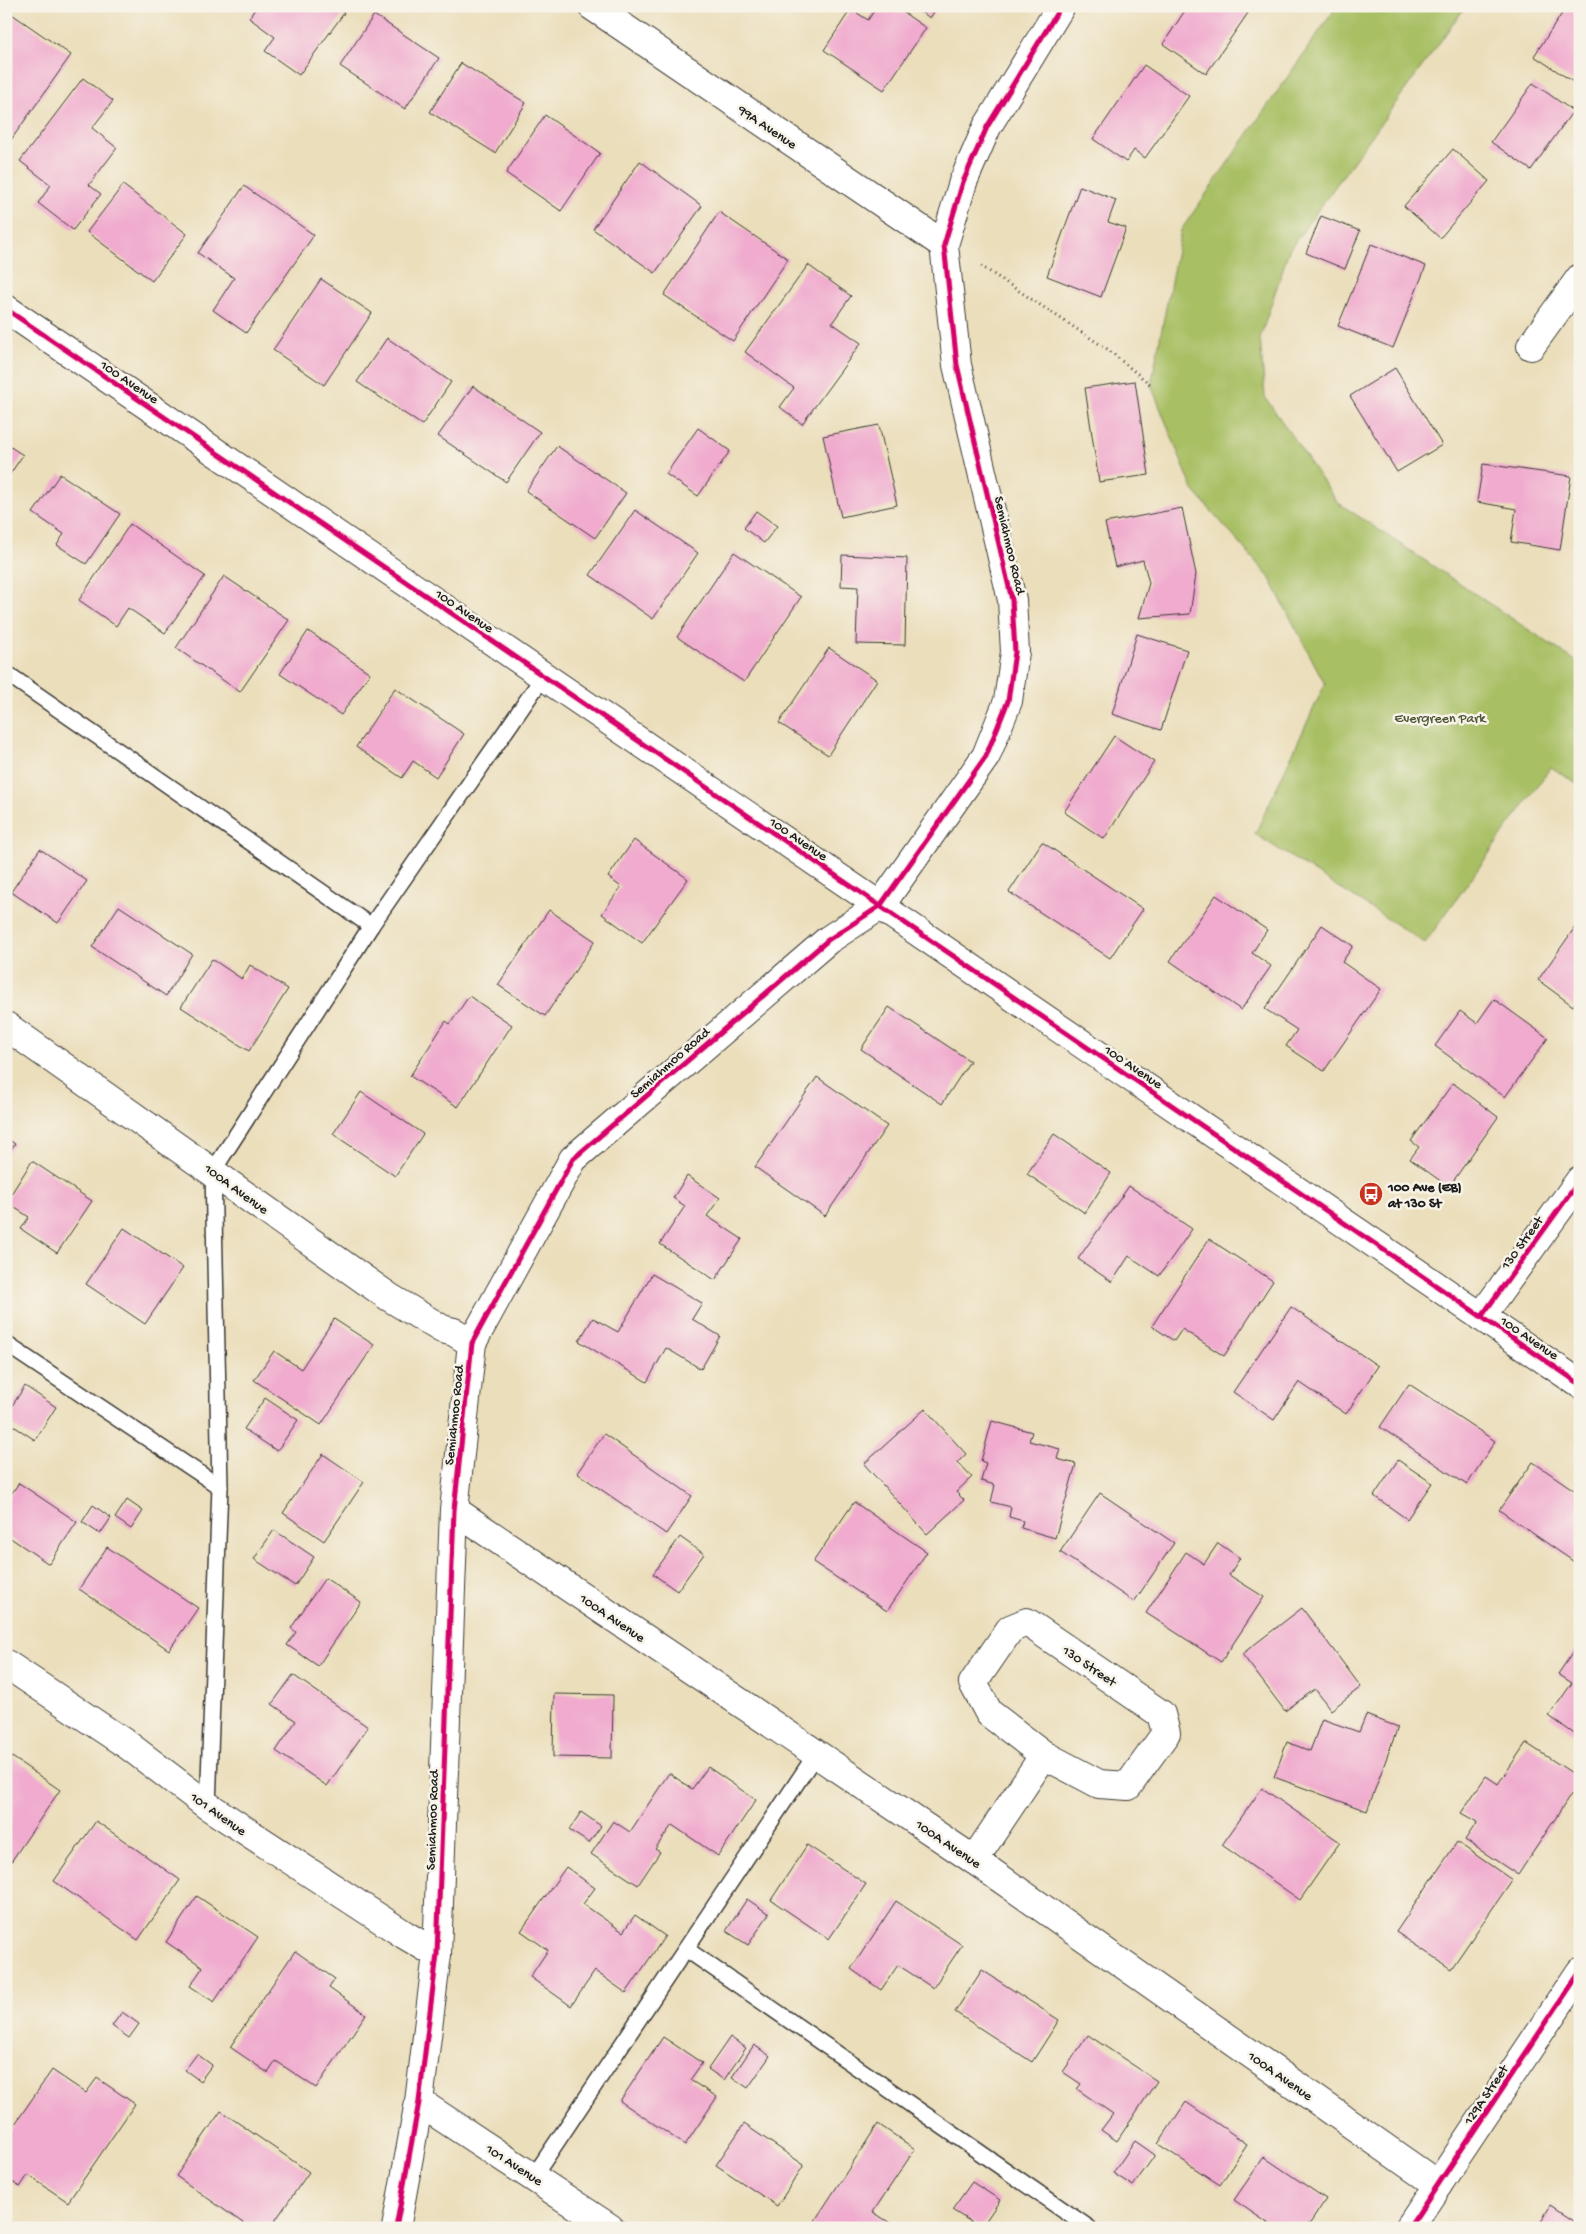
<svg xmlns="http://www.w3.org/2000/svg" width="1586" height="2234" viewBox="0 0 1586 2234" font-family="'Gochi Hand',sans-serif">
	<rect width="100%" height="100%" fill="#f7f3e8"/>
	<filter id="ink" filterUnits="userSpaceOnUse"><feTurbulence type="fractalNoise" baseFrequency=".02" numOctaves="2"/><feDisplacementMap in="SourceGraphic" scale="10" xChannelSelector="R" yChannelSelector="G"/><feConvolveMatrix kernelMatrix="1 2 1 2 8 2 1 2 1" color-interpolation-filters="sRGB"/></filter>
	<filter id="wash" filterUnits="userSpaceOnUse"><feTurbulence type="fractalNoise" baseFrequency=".0096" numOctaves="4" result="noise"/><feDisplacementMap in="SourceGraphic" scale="20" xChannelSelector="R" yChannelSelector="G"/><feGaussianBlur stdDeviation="1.12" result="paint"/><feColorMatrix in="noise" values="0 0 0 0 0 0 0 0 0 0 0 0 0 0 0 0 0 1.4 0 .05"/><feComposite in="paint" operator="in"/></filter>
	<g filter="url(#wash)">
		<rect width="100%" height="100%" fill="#ebdebb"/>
		<path fill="#a8bf64" stroke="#626e40" d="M1337 6H1466L1289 250 1260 338 1265 397 1337 502 1580 664V786L1551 767 1425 943 1255 834 1325 684 1269 577 1193 490 1151 385 1181 230Z"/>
		<g id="blocks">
			<g fill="#f0abce">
				<path d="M257 6H335L344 13 299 75 265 51 275 37 249 18Z"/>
				<path d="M877 6H894L926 28 884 90 824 50 851 9 868 20Z"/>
				<path d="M912 6H938L930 18Z"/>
				<path d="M1188 6H1239L1248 13 1206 74 1163 44Z"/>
				<path d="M1567 6H1580V75L1575 83 1534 56Z"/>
				<path d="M6 10 71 55 6 147Z"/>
				<path d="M374 15 439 58 405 109 340 66Z"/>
				<path d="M461 63 526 103 495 153 430 112Z"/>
				<path d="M1144 65 1189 96 1145 158 1134 150 1126 162 1093 139Z"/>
				<path d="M83 78 113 101 92 128 117 148 89 185 101 194 73 230 38 203 51 185 20 161Z"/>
				<path d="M1533 83 1573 111 1531 170 1491 142Z"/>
				<path d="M545 115 600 153 561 211 506 173Z"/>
				<path d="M1453 149 1489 181 1440 238 1404 206Z"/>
				<path d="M640 161 702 206 655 273 593 229Z"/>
				<path d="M123 185 187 234 152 281 87 232Z"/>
				<path d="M244 186 314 235 246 333 213 310 234 278 198 253Z"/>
				<path d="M1080 186 1116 200 1108 222 1126 228 1101 297 1047 276Z"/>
				<path d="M719 212 788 259 733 341 664 295Z"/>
				<path d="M1321 216 1360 231 1345 269 1306 253Z"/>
				<path d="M1371 244 1426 266 1393 348 1338 326Z"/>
				<path d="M808 265 851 296 832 323 861 343 802 424 780 407 794 388 745 352Z"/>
				<path d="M321 279 372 313 324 385 273 350Z"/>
				<path d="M387 338 451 382 422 425 357 382Z"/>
				<path d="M1395 368 1442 445 1397 472 1350 396Z"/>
				<path d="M1135 381 1149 475 1099 482 1085 388Z"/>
				<path d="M473 386 540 432 506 482 438 436Z"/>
				<path d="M879 425 897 505 841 517 823 436Z"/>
				<path d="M698 428 730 451 698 496 666 474Z"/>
				<path d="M6 444 23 455 6 480Z"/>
				<path d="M557 446 626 493 595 538 526 491Z"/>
				<path d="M1483 464 1571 476 1560 550 1511 542 1516 509 1477 502Z"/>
				<path d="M60 474 120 514 86 564 57 545 64 534 33 513Z"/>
				<path d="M1182 508 1196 574 1190 614 1139 618 1149 583 1143 560 1115 567 1105 523Z"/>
				<path d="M635 510 698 553 653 619 590 575Z"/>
				<path d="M756 511 777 526 764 543 744 528Z"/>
				<path d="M130 524 205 576 165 633 128 608 116 626 79 600Z"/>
				<path d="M734 552 801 597 744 682 677 637Z"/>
				<path d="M842 555 907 558 905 645 856 644 858 587 841 586Z"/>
				<path d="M224 576 289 620 240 692 176 648Z"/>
				<path d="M308 631 370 673 341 715 280 674Z"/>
				<path d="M1137 634 1187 650 1161 730 1112 714Z"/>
				<path d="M829 648 877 680 828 755 779 723Z"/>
				<path d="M395 688 464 734 436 777 413 761 402 778 356 747Z"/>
				<path d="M1114 736 1154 762 1104 839 1064 812Z"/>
				<path d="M634 840 688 879 642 943 602 914 621 887 608 877Z"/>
				<path d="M1042 842 1143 909 1110 958 1009 892Z"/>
				<path d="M40 849 87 881 58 923 11 892Z"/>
				<path d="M1216 895 1267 930 1252 953 1271 966 1241 1010 1170 961Z"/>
				<path d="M119 906 192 954 166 996 92 947Z"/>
				<path d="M549 910 595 941 545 1016 498 985Z"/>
				<path d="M1322 925 1353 946 1342 962 1381 989 1324 1071 1286 1046 1297 1030 1265 1009Z"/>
				<path d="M1576 926 1580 929V996L1573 1006 1538 980Z"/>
				<path d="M212 959 242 979 250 965 288 989 249 1051 181 1007Z"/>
				<path d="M469 996 512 1025 458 1107 410 1076 446 1021 450 1024Z"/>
				<path d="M1494 999 1548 1038 1505 1097 1435 1046 1460 1011 1477 1023Z"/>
				<path d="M889 1007 970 1061 942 1104 861 1049Z"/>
				<path d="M817 1077 887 1126 825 1216 755 1167Z"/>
				<path d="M1453 1083 1498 1117 1449 1187 1410 1159 1419 1147 1411 1141Z"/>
				<path d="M361 1092 423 1134 395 1176 333 1134Z"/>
				<path d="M1054 1134 1111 1173 1085 1213 1027 1174Z"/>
				<path d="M6 1138 15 1144 6 1156Z"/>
				<path d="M32 1161 92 1201 57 1253 21 1229 29 1217 6 1202Z"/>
				<path d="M687 1176 720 1198 707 1216 742 1239 715 1280 660 1244 685 1206 673 1198Z"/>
				<path d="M1129 1186 1192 1229 1159 1276 1129 1256 1112 1282 1078 1259Z"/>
				<path d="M124 1228 183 1268 145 1324 86 1284Z"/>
				<path d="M1209 1239 1273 1281 1224 1356 1182 1329 1174 1341 1152 1326Z"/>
				<path d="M652 1274 702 1303 692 1319 720 1336 701 1369 666 1348 647 1382 579 1341 593 1318 618 1332Z"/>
				<path d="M1291 1307 1378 1366 1346 1414 1299 1382 1274 1420 1233 1392Z"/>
				<path d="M334 1319 374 1345 321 1425 254 1380 274 1351 301 1369Z"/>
				<path d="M1409 1384 1495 1441 1467 1485 1380 1427Z"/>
				<path d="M25 1386 56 1407 35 1440 6 1421V1415Z"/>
				<path d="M265 1398 298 1420 277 1451 244 1429Z"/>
				<path d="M925 1409 966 1454 958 1462 972 1477 956 1492 964 1500 927 1534 864 1464Z"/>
				<path d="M992 1421 1032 1432 1029 1441 1060 1449 1057 1459 1076 1464 1055 1538 1021 1528 1023 1521 1009 1517 1011 1507 991 1502 995 1485 981 1481 986 1463 981 1461Z"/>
				<path d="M604 1434 692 1496 666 1534 577 1473Z"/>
				<path d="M323 1454 364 1482 324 1541 283 1513Z"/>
				<path d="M1398 1460 1432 1483 1407 1519 1374 1496Z"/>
				<path d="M1533 1462 1580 1494V1566L1499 1510Z"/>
				<path d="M19 1483 77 1522 49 1564 6 1535V1501Z"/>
				<path d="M1100 1493 1174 1543 1134 1602 1060 1552Z"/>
				<path d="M127 1500 143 1511 131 1529 115 1518Z"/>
				<path d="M854 1502 927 1552 887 1611 813 1562Z"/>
				<path d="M93 1505 111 1518 100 1534 82 1522Z"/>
				<path d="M274 1530 314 1557 295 1586 254 1559Z"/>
				<path d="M680 1537 704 1554 677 1591 653 1574Z"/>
				<path d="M1218 1543 1240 1558 1229 1575 1264 1597 1221 1662 1146 1613 1186 1552 1204 1564Z"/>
				<path d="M107 1547 198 1608 169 1650 79 1589Z"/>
				<path d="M325 1578 361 1602 318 1666 287 1645 296 1632 291 1628Z"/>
				<path d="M1302 1608 1361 1687 1331 1710 1315 1689 1285 1711 1242 1654Z"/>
				<path d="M1580 1642V1738L1549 1716 1572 1683 1558 1674Z"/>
				<path d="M293 1675 368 1727 327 1786 276 1751 296 1721 272 1704Z"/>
				<path d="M554 1694 613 1695 612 1758 553 1757Z"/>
				<path d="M1366 1715 1398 1727 1367 1811 1274 1777 1287 1742 1310 1751 1322 1719 1359 1732Z"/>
				<path d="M1526 1743 1580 1778V1781L1518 1875 1465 1840 1477 1822 1461 1813 1486 1776 1498 1784Z"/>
				<path d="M12 1757 60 1790 6 1869V1765Z"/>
				<path d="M708 1767 756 1800 718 1856 672 1825 655 1849 660 1852 638 1885 591 1854 613 1821 630 1832 669 1773 692 1789Z"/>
				<path d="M1262 1788 1340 1842 1300 1900 1222 1845Z"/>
				<path d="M581 1812 601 1826 589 1843 569 1830Z"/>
				<path d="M96 1821 180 1880 138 1940 54 1881Z"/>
				<path d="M1457 1842 1512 1880 1451 1969 1396 1932Z"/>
				<path d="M807 1845 866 1884 829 1939 771 1900Z"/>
				<path d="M566 1867 595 1888 583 1904 623 1932 635 1915 665 1936 626 1993 595 1971 571 2006 530 1977 548 1950 521 1931Z"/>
				<path d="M197 1896 258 1937 214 2002 190 1986 203 1967 166 1942Z"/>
				<path d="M747 1899 769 1914 748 1945 726 1931Z"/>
				<path d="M896 1901 962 1945 933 1988 898 1965 881 1990 851 1969Z"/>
				<path d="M295 1951 335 1979 329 1988 366 2014 316 2088 276 2061 268 2073 230 2047Z"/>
				<path d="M982 1970 1059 2020 1032 2062 955 2012Z"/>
				<path d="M122 2012 139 2024 129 2038 112 2026Z"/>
				<path d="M1088 2035 1157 2081 1117 2141 1101 2130 1113 2114 1077 2089 1081 2084 1063 2072Z"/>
				<path d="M663 2037 702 2063 690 2080 717 2097 685 2145 620 2101Z"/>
				<path d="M730 2037 746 2048 724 2080 708 2069Z"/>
				<path d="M754 2045 770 2056 748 2088 732 2077Z"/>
				<path d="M197 2054 212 2065 200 2081 185 2070Z"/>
				<path d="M52 2070 86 2093 97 2078 135 2104 68 2202 28 2175 20 2187 6 2178V2137Z"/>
				<path d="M1186 2102 1247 2144 1220 2185 1158 2144Z"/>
				<path d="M221 2111 309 2172 270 2228H250L176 2176Z"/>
				<path d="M744 2124 804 2165 777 2206 716 2165Z"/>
				<path d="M878 2124 915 2149 873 2212 898 2228H810Z"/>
				<path d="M1135 2141 1155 2155 1133 2186 1113 2173Z"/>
				<path d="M1264 2157 1326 2199 1307 2228H1275L1234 2200Z"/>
				<path d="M1580 2163V2177L1574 2173Z"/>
				<path d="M972 2182 1000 2200 981 2228 952 2210Z"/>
				<path d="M1551 2206 1580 2225V2228H1537Z"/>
			</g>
		</g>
	</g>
	<g filter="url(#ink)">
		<use href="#blocks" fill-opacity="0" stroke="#3b3934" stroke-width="1"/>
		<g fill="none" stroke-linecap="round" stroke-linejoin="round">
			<g stroke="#3b3934" stroke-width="18">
				<g id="service">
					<path d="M6 673 371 926"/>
					<path d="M6 1344 220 1487"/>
					<path d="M208 1806 220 1487 213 1171 371 926 543 677"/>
					<path d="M686 1949 1089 2228"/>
					<path d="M534 2176 816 1754"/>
				</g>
			</g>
			<g stroke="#3b3934" stroke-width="30">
				<g id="minor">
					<path d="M592 6 944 245"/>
					<path d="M1531 346 1580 278"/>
					<path d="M6 1026 389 1297 442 1329 454 1332 472 1343"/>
					<path d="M1481 1317 1580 1180"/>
					<path d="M454 1510 974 1860 1438 2185"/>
					<path d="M6 1664 129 1746 208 1806 405 1935 437 1954"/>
					<path d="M974 1860 1044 1755 1099 1784 1128 1786 1166 1733 1161 1714 1027 1622 1010 1629 973 1683 989 1713 1044 1755"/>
					<path d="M419 2102 610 2228"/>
					<path d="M396 2228 419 2102 437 1954 454 1510 472 1343 573 1159 828 940 880 906 986 756 1008 701 1015 652 1012 600 957 365 944 245 963 182 987 127 1061 6"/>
					<path d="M1409 2228 1580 1972"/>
				</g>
			</g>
			<g stroke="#3b3934" stroke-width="30">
				<path id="tertiary" d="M6 309 1580 1384"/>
			</g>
			<path stroke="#3b3934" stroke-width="3" stroke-dasharray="1 4" stroke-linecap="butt" d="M981 266 1107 349 1151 385"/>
			<use href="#service" stroke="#fff" stroke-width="15"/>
			<use href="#minor" stroke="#fff" stroke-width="28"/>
			<use href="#tertiary" stroke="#fff" stroke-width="28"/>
			<g stroke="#f7f3e8" stroke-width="8">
				<g id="cycleway">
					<path d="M6 309 1580 1384"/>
					<path d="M1481 1317 1580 1180"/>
					<path d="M396 2228 419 2102 437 1954 454 1510 472 1343 573 1159 828 940 880 906 986 756 1008 701 1015 652 1012 600 957 365 944 245 963 182 987 127 1061 6"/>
					<path d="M1409 2228 1580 1972"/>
				</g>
			</g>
			<use href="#cycleway" stroke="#d6006c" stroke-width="5"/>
		</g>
	</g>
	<defs>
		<g id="bus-disc" transform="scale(1.25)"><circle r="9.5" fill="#c8321e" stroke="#f7f3e8"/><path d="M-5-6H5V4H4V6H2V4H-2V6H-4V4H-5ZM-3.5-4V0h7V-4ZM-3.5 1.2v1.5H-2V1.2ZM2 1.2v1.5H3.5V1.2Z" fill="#fff"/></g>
	</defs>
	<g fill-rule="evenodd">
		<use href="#bus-disc" x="1371" y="1194"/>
	</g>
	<g text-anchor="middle" stroke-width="5" stroke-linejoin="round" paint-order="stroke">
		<g font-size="14" fill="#1c1c1c" stroke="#f7f3e8">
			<text transform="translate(768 126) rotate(34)" y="5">99A Avenue</text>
			<text transform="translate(130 381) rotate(34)" y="5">100 Avenue</text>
			<text transform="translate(1011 545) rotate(77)" y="5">Semiahmoo Road</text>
			<text transform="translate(465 610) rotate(34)" y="5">100 Avenue</text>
			<text transform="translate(799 838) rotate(34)" y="5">100 Avenue</text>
			<text transform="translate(669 1062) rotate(-41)" y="5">Semiahmoo Road</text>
			<text transform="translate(1134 1066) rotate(34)" y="5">100 Avenue</text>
			<text transform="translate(237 1188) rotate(36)" y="5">100A Avenue</text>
			<text transform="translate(1521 1242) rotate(-54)" y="5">130 Street</text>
			<text transform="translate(1530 1337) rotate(34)" y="5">100 Avenue</text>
			<text transform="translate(453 1415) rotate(-84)" y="5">Semiahmoo Road</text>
			<text transform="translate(613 1617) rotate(34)" y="5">100A Avenue</text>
			<text transform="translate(1090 1665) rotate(34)" y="5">130 Street</text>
			<text transform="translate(219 1813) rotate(35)" y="5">101 Avenue</text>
			<text transform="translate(431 1820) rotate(-88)" y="5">Semiahmoo Road</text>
			<text transform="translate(949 1843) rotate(34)" y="5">100A Avenue</text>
			<text transform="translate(1281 2075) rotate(35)" y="5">100A Avenue</text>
			<text transform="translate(1485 2094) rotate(-56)" y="5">129A Street</text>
			<text transform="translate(515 2164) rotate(33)" y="5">101 Avenue</text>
		</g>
		<g font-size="14" fill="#4d5535" stroke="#f7f3e8">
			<text x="1440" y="722">Evergreen Park</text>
		</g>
		<g font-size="14" font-weight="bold" fill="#1c1c1c" stroke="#f7f3e8" text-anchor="start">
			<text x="1388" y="1191">100 Ave (EB)<tspan x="1388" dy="16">at 130 St</tspan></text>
		</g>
	</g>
	<rect width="1586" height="2234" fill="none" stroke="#f7f3e8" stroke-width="25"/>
</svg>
